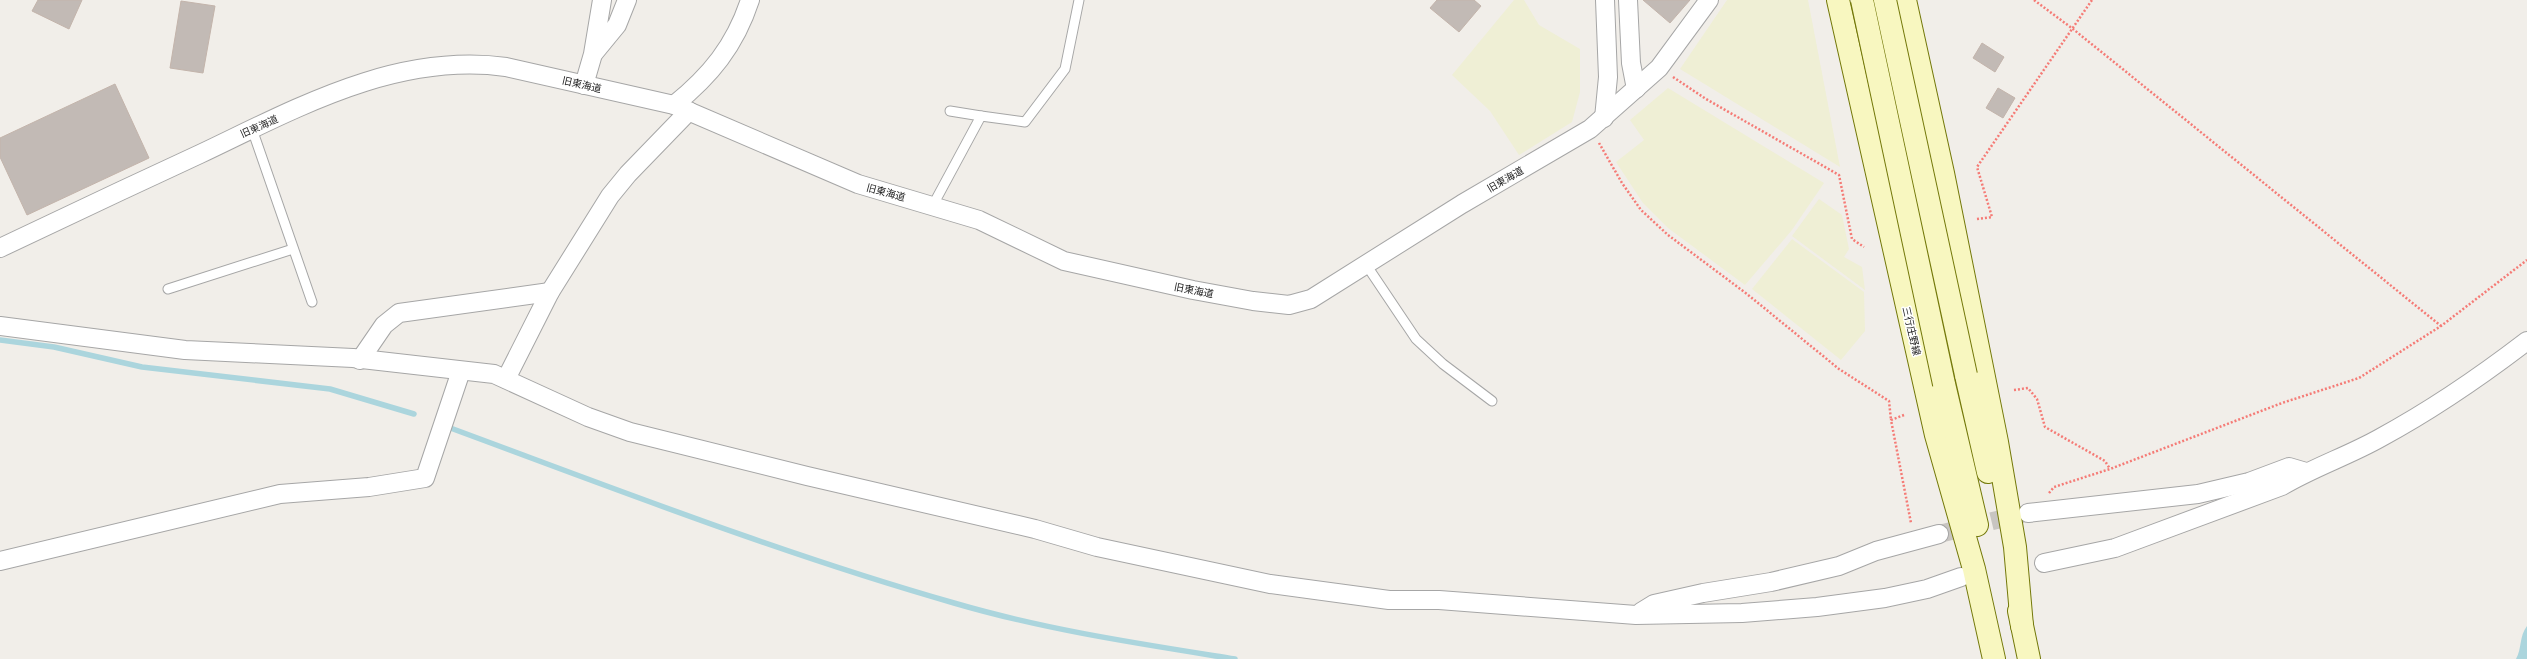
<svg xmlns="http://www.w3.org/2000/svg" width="2527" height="659" viewBox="0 0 2527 659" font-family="Commissioner,'Noto Sans JP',sans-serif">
	<rect width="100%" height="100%" fill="#f1eee9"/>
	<g fill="#efefd5">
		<path d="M1514 0H1524L1539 25 1580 49V92L1572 122 1519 155 1490 111 1452 75Z"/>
		<path d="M1727 0H1808L1840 167 1680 69Z"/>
		<path d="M1668 88 1824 183 1792 230 1745 285 1668 228 1643 203 1616 162 1644 140 1630 120Z"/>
		<path d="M1819 199 1842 215 1849 249 1844 257 1862 267 1865 290 1792 236Z"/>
		<path d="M1792 239 1864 292 1865 331 1841 360 1752 289Z"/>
	</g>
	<path fill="#abd5dd" d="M2527 626V659H2516C2522 649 2519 636 2527 626Z"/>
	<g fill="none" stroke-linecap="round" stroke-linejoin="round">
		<g stroke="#abd5dd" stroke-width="5.5">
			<path d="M0 340 54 347 142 367 330 389 414 414"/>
			<path d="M445 426C613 488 782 554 954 603 1046 630 1141 644 1235 659"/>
		</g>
	</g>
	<g fill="#c2bab5" stroke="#c3b4ab">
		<path d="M38 0H82L69 29 32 11Z"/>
		<path d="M1437 0H1474L1481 6 1459 32 1430 8Z"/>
		<path d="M1643 0H1690L1670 23Z"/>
		<path d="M181 1 215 6 203 73 170 68Z"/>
		<path d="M1982 43 2004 57 1995 72 1973 58Z"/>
		<path d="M115 84 149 158 27 215 0 157V138Z"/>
		<path d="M1998 88 2015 98 2003 118 1986 108Z"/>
	</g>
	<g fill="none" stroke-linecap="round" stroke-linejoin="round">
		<path stroke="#c8c5c1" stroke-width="18" stroke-dasharray="18 9" stroke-linecap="butt" d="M1939 534 2022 514"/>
		<g stroke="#a6a6a6" stroke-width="11">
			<g id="lane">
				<path d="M950 111 981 116"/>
				<path d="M252 129 312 302"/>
				<path d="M933 205 981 116 1025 122 1065 69 1079 0"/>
				<path d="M1365 263 1416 339 1443 364 1492 401"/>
				<path d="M168 289 293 249"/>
			</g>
		</g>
		<g stroke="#a6a6a6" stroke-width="20">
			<g id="street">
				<path d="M1628 0 1631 63 1636 89"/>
				<path d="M594 53 617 25 627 0"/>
				<path d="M584 85 593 54 602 0"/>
				<path d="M674 105C710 76 735 46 750 0"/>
				<path d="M1604 118 1608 77 1605 0"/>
				<path d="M0 248C67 216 133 185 200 154 297 108 396 52 506 67L674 105 858 184 979 220 1064 261 1193 290 1253 301 1289 305 1311 299 1462 204 1590 129 1659 68 1709 0"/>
				<path d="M0 326 185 350 353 358 494 374 588 417 630 432 807 476 1035 529 1097 547 1270 584 1389 600H1439L1636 615 1742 613 1817 607 1885 598 1927 589 1961 577"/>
				<path d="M360 360 384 325 399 313 550 292"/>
				<path d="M506 379 550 292 610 196 628 174 689 111"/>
				<path d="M2028 513 2198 494 2249 482 2289 467 2306 472"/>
				<path d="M0 561 280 494 369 487 425 478 461 371"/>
				<path d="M2044 563 2115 548 2282 486C2314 467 2348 456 2380 438 2432 410 2480 377 2527 341"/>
				<path d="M1641 612 1654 604 1703 593 1771 582 1839 566 1876 551 1939 534"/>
			</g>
		</g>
		<g stroke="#737809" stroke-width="24">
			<g id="secondary">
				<path d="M1838 0 1936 435 1974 569 1994 659"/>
				<path d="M1905 0 1943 173 1997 442 2015 547 2022 626"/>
				<path d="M1966 375 1988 472"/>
				<path d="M1944 384 1977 525"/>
				<path d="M2019 611 2029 659"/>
			</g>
		</g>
		<g stroke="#f57b76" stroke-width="2.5" stroke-dasharray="2 2" stroke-linecap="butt">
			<path d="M2034 0 2073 29 2441 326"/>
			<path d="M1673 77 1706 99 1839 175 1852 239 1864 247"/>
			<path d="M1599 143 1622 183 1641 210 1668 235 1747 294 1839 369 1889 401 1891 420"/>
			<path d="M1977 219 1992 217 1977 167 2092 0"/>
			<path d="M2014 390 2028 388 2037 399 2045 427 2105 461 2110 469"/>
			<path d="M1904 415 1891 420 1911 523"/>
			<path d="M2049 493 2054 487 2110 469 2282 403 2359 378 2441 326 2527 260"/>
		</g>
		<use href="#lane" stroke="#fff" stroke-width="9"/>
		<use href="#street" stroke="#fff" stroke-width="18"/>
		<use href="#secondary" stroke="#f8f7c0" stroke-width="22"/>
		<g stroke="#737809" stroke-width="24" stroke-linecap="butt">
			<g id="secondary-bridge">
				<path d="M1862 0 1944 384"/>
				<path d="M1885 0 1966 375"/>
			</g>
		</g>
		<use href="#secondary-bridge" stroke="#f8f7c0" stroke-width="22"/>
	</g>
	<g text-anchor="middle" stroke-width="3" stroke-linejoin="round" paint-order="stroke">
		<g font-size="10" fill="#222" stroke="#fff">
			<text transform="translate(582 84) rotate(13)" y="4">旧東海道</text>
			<text transform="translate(259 126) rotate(-24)" y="4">旧東海道</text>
			<text transform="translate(1505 179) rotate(-30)" y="4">旧東海道</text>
			<text transform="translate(886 192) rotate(15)" y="4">旧東海道</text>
			<text transform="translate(1194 290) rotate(11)" y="4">旧東海道</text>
			<text transform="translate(1912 331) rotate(77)" y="4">三行庄野線</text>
		</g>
	</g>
</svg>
